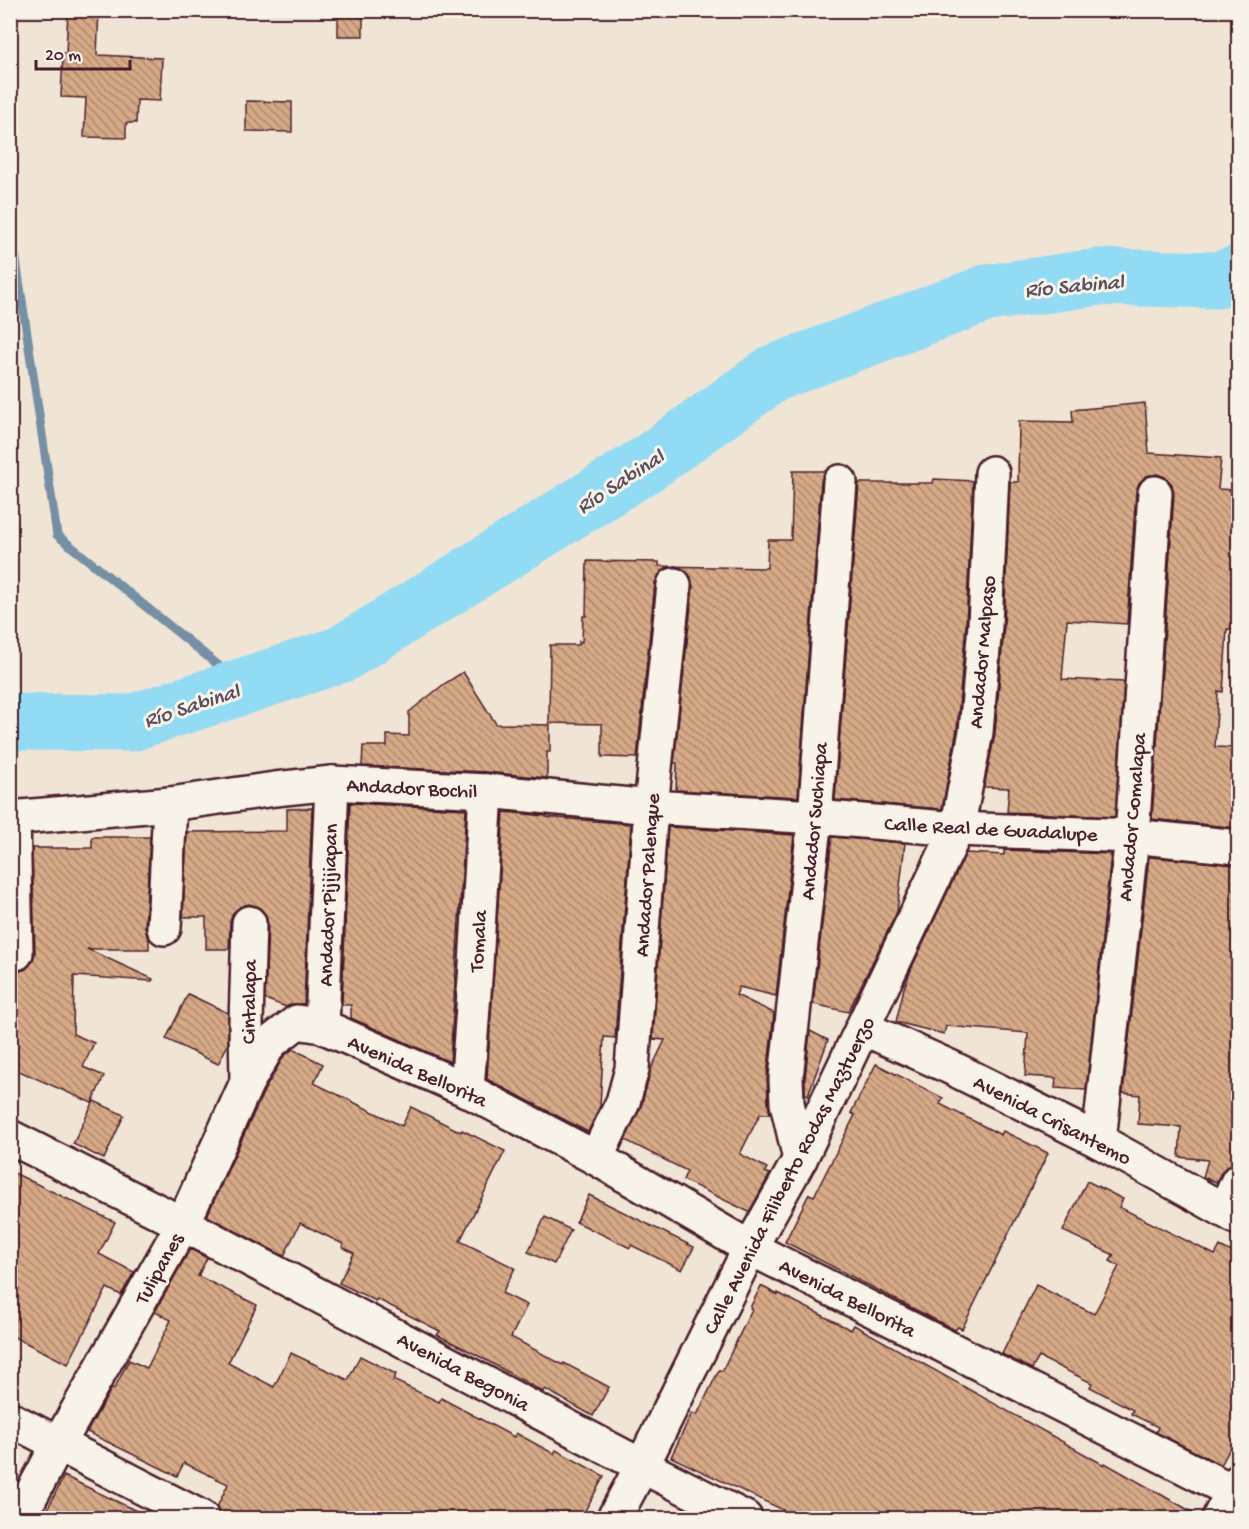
<svg xmlns="http://www.w3.org/2000/svg" width="1249" height="1529" viewBox="0 0 1249 1529" font-family="'Gochi Hand',sans-serif">
	<defs>
		<pattern id="building-back-hatch" width="6" height="6" patternUnits="userSpaceOnUse" patternTransform="scale(1.5)"><rect width="6" height="6" fill="#d6a987"/><path d="M-1 5l2 2M0 0l6 6M5-1l2 2" fill="none" stroke="#b0896f"/></pattern>
	</defs>
	<rect width="100%" height="100%" fill="#f0e4d5"/>
	<filter id="ink" filterUnits="userSpaceOnUse"><feTurbulence type="fractalNoise" baseFrequency=".0167" numOctaves="2"/><feDisplacementMap in="SourceGraphic" scale="12" xChannelSelector="R" yChannelSelector="G"/><feConvolveMatrix kernelMatrix="1 2 1 2 8 2 1 2 1" color-interpolation-filters="sRGB"/></filter>
	<g filter="url(#ink)">
		<g fill="none" stroke-linecap="round" stroke-linejoin="round">
			<path stroke="#7590a4" stroke-width="9" d="M10 220 57 535 244 686"/>
			<path stroke="#92dbf4" stroke-width="57" d="M10 722 131 723 342 654 647 464 774 373 987 293 1098 277 1217 280 1238 274"/>
		</g>
		<g fill="url(#building-back-hatch)" stroke="#4a1f2b" stroke-width="1.5">
			<path d="M68 10H99L97 55 162 58 160 101 137 100 136 123H126V138L84 137 86 98 61 97 63 53 66 54Z"/>
			<rect x="338" y="10" width="25" height="26"/>
			<path d="M246 101 292 102V132L246 131Z"/>
			<path d="M1145 403 1149 453 1221 458 1218 489 1234 490V493L1239 494V630L1227 629 1223 692 1218 691 1215 747 1239 748V828L1152 819 1174 494 1172 484 1165 477 1157 474 1146 476 1139 483 1136 491 1127 624 1067 620 1062 679 1124 682 1115 817 1007 812 1009 788 984 787 995 734 1004 626 1010 482H1018L1019 421 1073 422 1072 410Z"/>
			<path d="M793 471H825L821 481 798 797 676 790 677 763H674L693 587 691 577 684 570 676 566 666 568 659 575 655 583 637 758 602 757V724L549 723 550 645H579V641L582 642 583 616H586L587 561 659 562V566L767 568 768 540H791Z"/>
			<path d="M934 479 973 481 966 624 957 729 942 809 835 800 859 483H933Z"/>
			<path d="M463 672 496 724 550 725V752H547V778L487 772 362 766 363 746H387V735L409 736V712L444 684Z"/>
			<path d="M350 803 466 809 450 1062 351 1018V1005H342Z"/>
			<path d="M312 808 304 1004H293L286 1007 265 999 268 924 266 915 259 907 249 904 240 907 233 913 230 922 229 949H206V917H183L187 832 287 831V809Z"/>
			<path d="M504 812 546 816V817L631 824 615 1038 604 1037 600 1106 588 1132 487 1079Z"/>
			<path d="M668 827 794 835 776 996 739 987 736 995 774 1013 767 1076 768 1104 770 1114H760L740 1154 767 1168 765 1172 770 1174 749 1212 683 1180 687 1171 625 1140 641 1107 651 1069 665 1040 653 1039Z"/>
			<path d="M92 837H150L145 927 147 936 149 939V949H87L153 979 152 981 74 976 73 1034 94 1043 83 1067 104 1076 92 1103 10 1067V970L17 972 26 969 33 961 35 953 32 848H92Z"/>
			<path d="M832 837 905 843 897 912 848 1012 813 1004Z"/>
			<path d="M1004 850 1111 854 1086 1090 1055 1088 1056 1078 1025 1076 1028 1033 946 1026 944 1034 896 1022 904 988 913 965 966 853 1004 855Z"/>
			<path d="M1149 857 1239 865V1163L1227 1166 1221 1173 1216 1182 1203 1177 1208 1160 1179 1157 1181 1127 1138 1124 1140 1095 1123 1093Z"/>
			<path d="M188 994 228 1013V1044L218 1064 166 1039Z"/>
			<path d="M810 1031 828 1040 808 1095 805 1094V1079Z"/>
			<path d="M293 1049 323 1064 314 1083 402 1126 411 1107 461 1132 462 1130 505 1151 460 1241 515 1268 502 1293 527 1305 511 1337 563 1365 564 1363 609 1387 593 1416 545 1389 543 1392 477 1355 437 1335 440 1331 377 1299 376 1301 339 1283 354 1253 342 1247 343 1244 300 1223 284 1256 207 1216 264 1091 284 1056Z"/>
			<path d="M876 1064 943 1098 940 1104 1001 1135 1003 1131 1048 1153 962 1329 958 1327 955 1330 785 1242 809 1194 814 1196 855 1115 851 1113Z"/>
			<path d="M94 1101 124 1115 104 1159 73 1144Z"/>
			<path d="M10 1171 115 1222 99 1254 134 1272 121 1295 107 1288 68 1364 10 1335Z"/>
			<path d="M1087 1181 1123 1199 1119 1207 1215 1255 1220 1246 1239 1256V1432L1221 1465 1156 1432 1158 1427 1131 1414 1133 1410 1090 1387 1092 1383 1039 1357 1032 1369 1002 1354 1036 1285 1094 1314 1119 1266 1110 1261 1114 1255 1063 1231Z"/>
			<path d="M589 1195 694 1247 682 1270 631 1245 630 1248 576 1222Z"/>
			<path d="M545 1217 571 1230 554 1264 528 1252Z"/>
			<path d="M190 1249 207 1258 198 1276 257 1305 228 1363 274 1387 291 1353 348 1380 360 1356 396 1374 393 1380 439 1402 441 1398 514 1437 516 1433 554 1454 556 1450 604 1476 581 1518H220L217 1507 228 1484 184 1463 177 1476 87 1432 112 1388 114 1389 129 1360 147 1368 171 1320 155 1312Z"/>
			<path d="M761 1286 778 1295V1293L851 1330 854 1325 1104 1465 1105 1463 1201 1517 1200 1518H800L671 1457 692 1413 697 1415 719 1370 722 1371 752 1309 750 1308Z"/>
			<path d="M64 1476 151 1518H43Z"/>
		</g>
		<g fill="none" stroke-linecap="round" stroke-linejoin="round">
			<g stroke="#4a1f2b" stroke-width="38">
				<g id="minor">
					<path d="M10 818 170 804 275 789 332 783 486 791 651 807 815 817 957 829 1132 836 1238 847"/>
					<path d="M13 818 16 953"/>
					<path d="M164 928 170 804"/>
					<path d="M322 1026 332 783"/>
					<path d="M863 1028 950 1067 1099 1141 1238 1218"/>
					<path d="M247 1080 246 1023 249 923"/>
					<path d="M467 1090 476 965 486 791"/>
					<path d="M1099 1141 1132 836 1155 493"/>
					<path d="M596 1158 623 1102 632 1069 651 807 674 585"/>
					<path d="M800 1159 787 1103 786 1078 815 817 840 482"/>
					<path d="M1224 1210 1238 1181"/>
					<path d="M642 1466 750 1248 800 1159 957 829 976 732 985 625 992 473"/>
					<path d="M19 1518 58 1445 183 1224 247 1082 270 1043 297 1022 322 1026 467 1090 596 1158 750 1248 1238 1494"/>
					<path d="M1219 1518 1238 1482"/>
				</g>
			</g>
			<g stroke="#4a1f2b" stroke-width="38">
				<path id="tertiary" d="M642 1466 745 1518"/>
			</g>
			<g stroke="#4a1f2b" stroke-width="38">
				<g id="secondary">
					<path d="M10 1137 183 1224 642 1466 614 1518"/>
					<path d="M10 1419 202 1518"/>
				</g>
			</g>
			<use href="#minor" stroke="#f7f3e8" stroke-width="33"/>
			<use href="#tertiary" stroke="#f7f3e8" stroke-width="33"/>
			<use href="#secondary" stroke="#f7f3e8" stroke-width="33"/>
		</g>
	</g>
	<g text-anchor="middle" stroke-width="6" stroke-linejoin="round" paint-order="stroke">
		<g font-size="21" fill="#4a1f2b" stroke="#f7f3e8">
			<text transform="translate(981 652) rotate(-85)" y="7">Andador Malpaso</text>
			<text transform="translate(412 787) rotate(3)" y="7">Andador Bochil</text>
			<text transform="translate(1131 817) rotate(-85)" y="7">Andador Comalapa</text>
			<text transform="translate(813 821) rotate(-85)" y="7">Andador Suchiapa</text>
			<text transform="translate(991 828) rotate(3)" y="7">Calle Real de Guadalupe</text>
			<text transform="translate(646 875) rotate(-86)" y="7">Andador Palenque</text>
			<text transform="translate(327 905) rotate(-88)" y="7">Andador Pijijiapan</text>
			<text transform="translate(477 941) rotate(-86)" y="7">Tomala</text>
			<text transform="translate(248 1002) rotate(-89)" y="7">Cintalapa</text>
			<text transform="translate(418 1070) rotate(24)" y="7">Avenida Bellorita</text>
			<text transform="translate(1053 1119) rotate(27)" y="7">Avenida Crisantemo</text>
			<text transform="translate(788 1175) rotate(-63)" y="7">Calle Avenida Filiberto Rodas Maztuerzo</text>
			<text transform="translate(158 1268) rotate(-61)" y="7">Tulipanes</text>
			<text transform="translate(848 1297) rotate(27)" y="7">Avenida Bellorita</text>
			<text transform="translate(464 1371) rotate(28)" y="7">Avenida Begonia</text>
		</g>
		<g font-size="22" font-style="italic" fill="#5c4e5d" stroke="#f7f3e8">
			<text transform="translate(1074 284) rotate(-5)" y="8">Río Sabinal</text>
			<text transform="translate(619 480) rotate(-33)" y="8">Río Sabinal</text>
			<text transform="translate(191 704) rotate(-18)" y="8">Río Sabinal</text>
		</g>
	</g>
	<rect width="1249" height="1529" fill="none" stroke="#f7f3e8" stroke-width="36"/>
	<rect x="18" y="18" width="1213" height="1493" fill="none" stroke="#4a1f2b" stroke-width="2" filter="url(#ink)"/>
	<path d="M36 60v9h94v-9" fill="none" stroke="#4a1f2b" stroke-width="3"/>
	<text x="45" y="60" font-size="18" fill="#4a1f2b" stroke="#f7f3e8" stroke-width="4.5" paint-order="stroke">20 m</text>
</svg>
